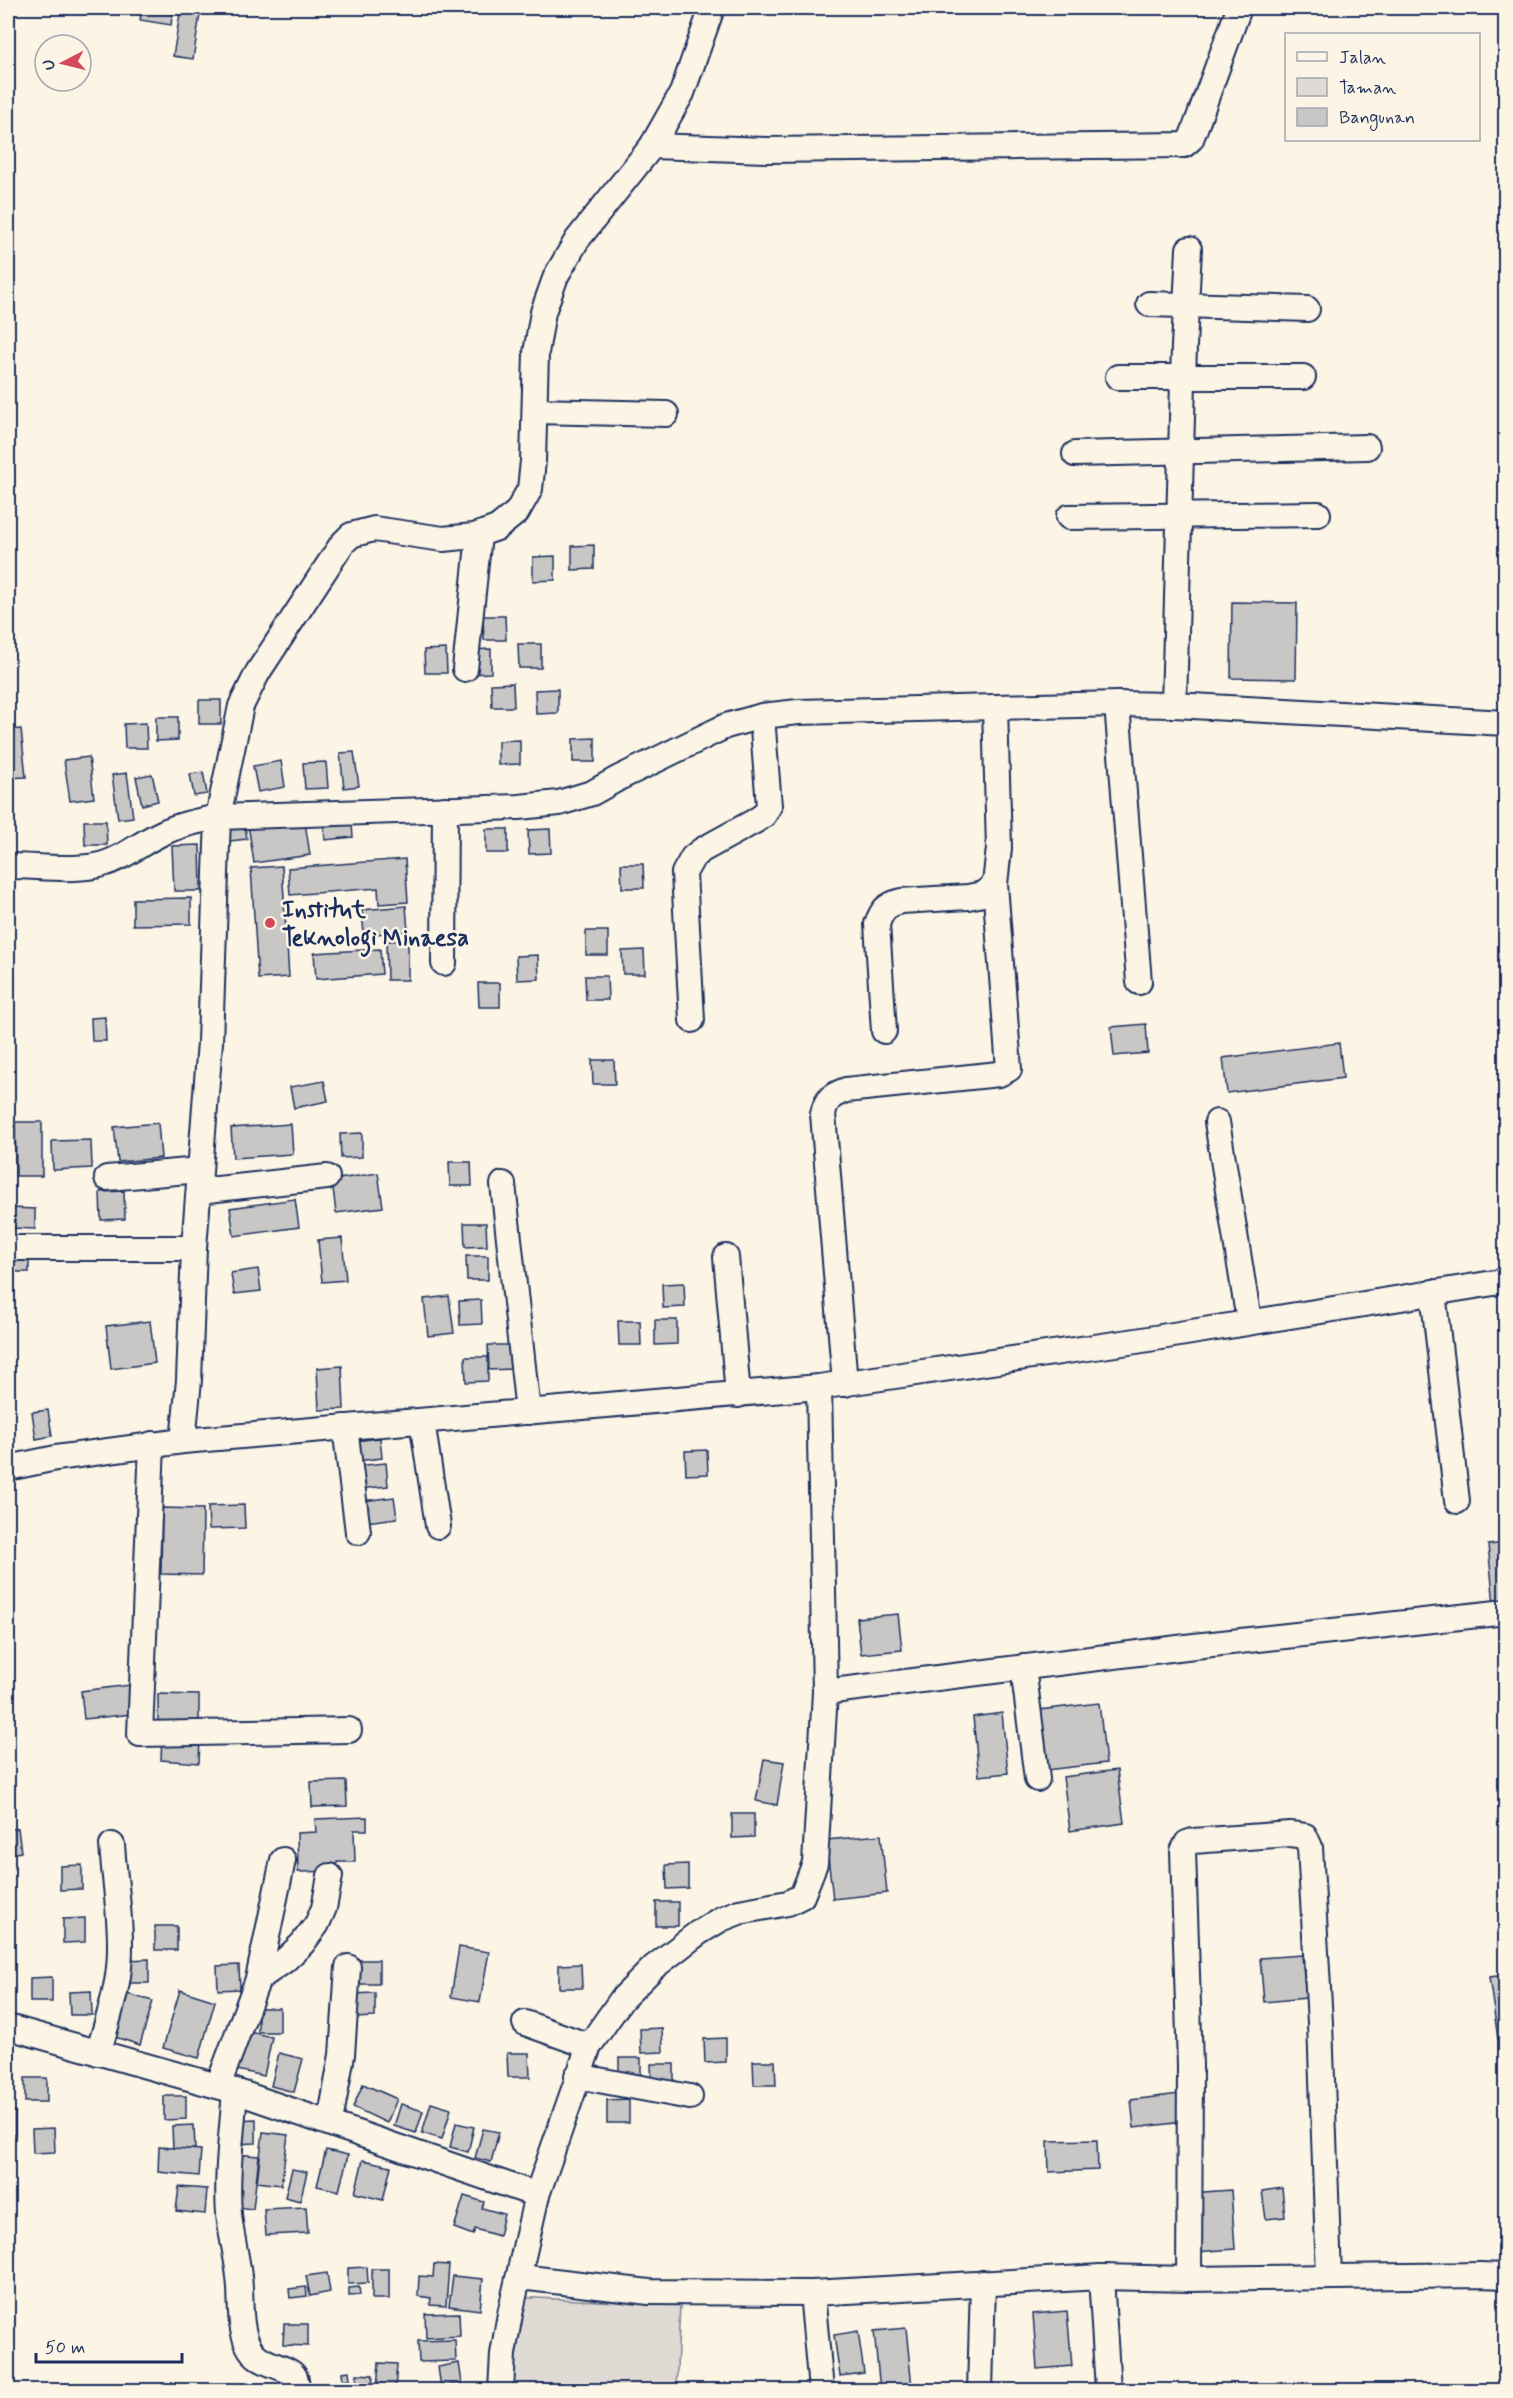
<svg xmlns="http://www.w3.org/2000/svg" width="1513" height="2398" viewBox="0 0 1513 2398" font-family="Mynerve,sans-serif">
	<rect width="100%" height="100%" fill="#fcf5e5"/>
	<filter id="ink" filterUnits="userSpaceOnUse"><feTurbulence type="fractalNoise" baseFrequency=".0167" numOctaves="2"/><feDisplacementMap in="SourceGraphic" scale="12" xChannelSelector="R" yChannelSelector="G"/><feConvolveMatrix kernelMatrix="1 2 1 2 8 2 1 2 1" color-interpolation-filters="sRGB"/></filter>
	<g filter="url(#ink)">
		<path fill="#dfdbd4" stroke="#7d8599" stroke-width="1.5" d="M516 2297 680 2305 676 2390H507Z"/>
		<g fill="#c8c7c6" stroke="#1b2f5e" stroke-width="1.5">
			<path d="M142 8H173L171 25 140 20Z"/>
			<path d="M181 8H201L193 59 173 56Z"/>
			<path d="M594 545V569L572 570V546Z"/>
			<path d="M555 556V580L533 581V557Z"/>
			<path d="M1232 602 1297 603 1296 679 1231 678Z"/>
			<path d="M483 616H505L506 640H484Z"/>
			<path d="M518 644H541V668H519Z"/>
			<path d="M446 649 447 673H425L424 650Z"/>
			<path d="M491 649V673L470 674 469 650Z"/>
			<path d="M513 683 514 707H492L491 684Z"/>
			<path d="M558 689V713L536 714 535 690Z"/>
			<rect x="199" y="700" width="22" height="24"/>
			<path d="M156 717H178V740L156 741Z"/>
			<path d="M146 723 147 748H125L124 724Z"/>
			<path d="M21 729 26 777 8 778V730Z"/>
			<path d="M595 738V762H573V739Z"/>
			<path d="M520 740V764L498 765V741Z"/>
			<path d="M354 752 359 786 344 788 340 753Z"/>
			<path d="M89 757 94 798 70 801 64 760Z"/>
			<path d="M281 761 285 787 258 792 253 766Z"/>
			<path d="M326 762 328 788 305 789 303 763Z"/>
			<path d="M203 772 207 794 194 796 190 774Z"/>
			<path d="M127 773 133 817 118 819 112 775Z"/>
			<path d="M152 774 158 801 142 805 136 777Z"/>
			<path d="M351 813 353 837 325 840 323 815Z"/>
			<path d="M304 816 310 855 254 863 248 824Z"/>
			<path d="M244 819 247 839 230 841 228 821Z"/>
			<path d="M84 821H106L107 845H85Z"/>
			<rect x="486" y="829" width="22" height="24"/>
			<path d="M550 829 551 853 529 854 528 830Z"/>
			<path d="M200 845 201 891H174L172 846Z"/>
			<path d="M405 859 408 902 379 904 378 888 290 895 288 868Z"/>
			<path d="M621 864H643L644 888H622Z"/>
			<path d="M282 866 289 977 258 979 251 868Z"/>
			<path d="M191 898V924L133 925V899Z"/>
			<path d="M406 906 408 931 364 935 362 910Z"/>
			<rect x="586" y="931" width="22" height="24"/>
			<path d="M408 940V980H387L386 941Z"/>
			<path d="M380 949 382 974 316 979 314 953Z"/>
			<path d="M644 950 645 974H623L622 951Z"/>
			<path d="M538 955 539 979 517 980 516 956Z"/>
			<path d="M585 976H607L608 1000H586Z"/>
			<path d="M478 983H500V1007H479Z"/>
			<path d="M105 1017 106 1041H92L91 1018Z"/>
			<path d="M1146 1024 1148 1053 1114 1056 1111 1027Z"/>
			<path d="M1339 1043 1343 1078 1227 1093 1223 1058Z"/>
			<path d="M592 1060H614L615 1084H593Z"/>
			<path d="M324 1081 328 1101 294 1108 290 1087Z"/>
			<path d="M15 1122H42V1176H16Z"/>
			<path d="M158 1123 161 1158 118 1162 114 1127Z"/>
			<path d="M291 1124 293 1154 233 1158 231 1128Z"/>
			<path d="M362 1133V1157L341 1158 340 1134Z"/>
			<path d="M91 1140 92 1168 53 1170 52 1141Z"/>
			<path d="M449 1162H471L472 1186H450Z"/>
			<path d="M378 1173 383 1207 336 1213 332 1180Z"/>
			<path d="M124 1191 125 1219 101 1220 100 1192Z"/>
			<path d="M295 1199 299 1227 234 1236 230 1208Z"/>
			<path d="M12 1208 35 1209V1229L11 1228Z"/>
			<path d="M464 1223H486L487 1246 465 1247Z"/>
			<path d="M342 1238 346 1280 322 1282 318 1240Z"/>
			<rect x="11" y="1250" width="18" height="22"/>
			<path d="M466 1256H488V1280H467Z"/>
			<path d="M258 1269 261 1291 234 1294 231 1273Z"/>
			<path d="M684 1283 685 1307 663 1308 662 1284Z"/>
			<path d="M449 1296 454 1333 428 1336 424 1299Z"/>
			<path d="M481 1300 482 1324 460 1325 459 1301Z"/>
			<path d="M655 1320H677V1344L655 1345Z"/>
			<path d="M150 1321 155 1363 111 1369 106 1326Z"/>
			<path d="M618 1321H640L641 1345H619Z"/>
			<path d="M488 1345H510L511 1369 489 1370Z"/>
			<path d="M465 1357H488V1381L466 1382Z"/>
			<path d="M342 1366 344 1409 319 1410 317 1368Z"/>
			<path d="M48 1410 52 1436 36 1439 32 1412Z"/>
			<path d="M380 1438 382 1458 357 1461 355 1441Z"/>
			<path d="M707 1450 708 1474 686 1475 685 1451Z"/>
			<path d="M386 1463 388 1486 358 1489 356 1466Z"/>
			<path d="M394 1497 397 1518 366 1522 363 1501Z"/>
			<path d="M244 1505 245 1528 209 1529 208 1506Z"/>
			<path d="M162 1508 203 1509 202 1575 161 1574Z"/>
			<path d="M1506 1543V1603L1494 1604 1488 1545Z"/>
			<path d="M898 1614 902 1650 861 1654 857 1618Z"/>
			<path d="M130 1685 133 1714 84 1719 81 1691Z"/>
			<path d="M158 1694 199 1695V1727L158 1726Z"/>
			<path d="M1099 1703 1106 1763 1046 1770 1039 1710Z"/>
			<path d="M1002 1713 1008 1773 979 1776 973 1717Z"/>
			<path d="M162 1734 200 1737 199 1763 161 1760Z"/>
			<path d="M764 1759 784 1762 777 1805 756 1801Z"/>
			<path d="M1117 1770 1124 1823 1070 1831 1063 1777Z"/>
			<path d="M346 1781 347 1806 312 1807 311 1782Z"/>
			<path d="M732 1814H754V1837L732 1838Z"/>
			<path d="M367 1817V1830H354L355 1862H337V1871L298 1872 297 1833 316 1832 315 1819Z"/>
			<path d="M18 1828 21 1852 8 1854V1830Z"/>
			<path d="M881 1835 887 1893 833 1899 826 1840Z"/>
			<path d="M688 1864V1888L667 1889 666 1865Z"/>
			<path d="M82 1865V1889L60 1890V1866Z"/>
			<rect x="656" y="1902" width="22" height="24"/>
			<path d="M85 1918V1942L63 1943V1919Z"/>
			<rect x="155" y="1926" width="22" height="24"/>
			<path d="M459 1947 489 1952 480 2002 451 1997Z"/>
			<path d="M1302 1955 1306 1998 1264 2002 1260 1958Z"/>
			<path d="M149 1959V1983H127V1960Z"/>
			<path d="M356 1960H379V1984H357Z"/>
			<path d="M581 1964 582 1988H559V1965Z"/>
			<path d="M239 1965 240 1989 218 1990 217 1966Z"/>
			<path d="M1506 1975V2038L1498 2039 1489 1977Z"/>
			<path d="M52 1977V2002H30V1978Z"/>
			<path d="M180 1990 215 2001 199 2058 163 2048Z"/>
			<path d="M91 1991 92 2015H70L69 1992Z"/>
			<path d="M375 1993V2017L353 2018 352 1994Z"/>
			<path d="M127 1994 153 2001 140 2045 115 2037Z"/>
			<rect x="258" y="2008" width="22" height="24"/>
			<path d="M662 2028 663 2052 641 2053 640 2029Z"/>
			<path d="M245 2031 272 2037 264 2076 237 2070Z"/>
			<path d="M726 2038V2062L705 2063 704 2039Z"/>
			<path d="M1506 2039V2079L1504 2080 1500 2040Z"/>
			<path d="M279 2053 303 2059 294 2092 271 2086Z"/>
			<path d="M507 2053H529L530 2077H508Z"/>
			<rect x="619" y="2058" width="22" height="24"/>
			<path d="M753 2061H775L776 2085H754Z"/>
			<path d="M651 2064H674V2087L652 2088Z"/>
			<rect x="25" y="2078" width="22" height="24"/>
			<path d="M363 2084 397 2099 387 2123 353 2107Z"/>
			<path d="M1179 2094 1183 2122 1134 2128 1131 2100Z"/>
			<path d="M164 2096H186V2119L164 2120Z"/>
			<path d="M629 2099V2123H607V2100Z"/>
			<path d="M431 2103 451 2109 442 2139 422 2133Z"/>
			<path d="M401 2104 423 2111 416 2133 394 2126Z"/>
			<rect x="8" y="2111" width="7" height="24"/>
			<path d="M256 2119V2143L234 2144V2120Z"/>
			<path d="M456 2123 474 2127 468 2152 450 2147Z"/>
			<path d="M194 2125 195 2149 173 2150 172 2126Z"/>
			<path d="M54 2128 55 2152 33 2153 32 2129Z"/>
			<path d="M483 2129 499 2132 491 2162 475 2158Z"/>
			<path d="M263 2132 288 2135 281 2185 257 2182Z"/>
			<path d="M1097 2140 1098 2170 1049 2172 1048 2141Z"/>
			<path d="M159 2147 201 2150 199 2176 158 2172Z"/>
			<path d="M326 2150 348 2155 339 2191 317 2186Z"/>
			<path d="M235 2154 259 2156 253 2209 229 2206Z"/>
			<path d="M363 2160 391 2166 383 2200 355 2193Z"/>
			<path d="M292 2169 307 2172 300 2201 285 2197Z"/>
			<path d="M179 2187 207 2189 205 2214 176 2211Z"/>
			<path d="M1282 2188 1285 2217 1266 2219 1262 2191Z"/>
			<path d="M1231 2190 1235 2249 1195 2252 1190 2193Z"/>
			<path d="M464 2196 484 2202 482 2208 504 2214 499 2236 475 2229 473 2235 454 2228Z"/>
			<path d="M306 2207 308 2233 266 2235 264 2209Z"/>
			<path d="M434 2264 449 2265 446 2306 430 2305 431 2298 418 2296 419 2276 433 2277Z"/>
			<path d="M367 2267 368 2283 348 2284V2268Z"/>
			<rect x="372" y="2269" width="17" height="30"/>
			<path d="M327 2273 330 2292 310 2296 306 2276Z"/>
			<path d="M453 2276 483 2279 480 2310 449 2306Z"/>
			<path d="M306 2287 307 2296 290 2298 289 2289Z"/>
			<path d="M359 2287 360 2295 349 2296V2288Z"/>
			<path d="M1067 2311 1072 2366 1037 2369 1033 2314Z"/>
			<path d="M459 2313 460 2336 426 2338 425 2314Z"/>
			<path d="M284 2324H308V2346L283 2345Z"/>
			<path d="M906 2328 912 2388 880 2390 874 2331Z"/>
			<path d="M858 2331 864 2373 840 2376 834 2335Z"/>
			<path d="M455 2340 456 2361 419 2362 418 2341Z"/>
			<path d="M379 2363 397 2364 395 2390H377Z"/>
			<path d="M459 2363 462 2383 441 2387 438 2367Z"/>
			<path d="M349 2371 350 2380 343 2381 342 2372Z"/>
			<path d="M357 2374 373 2375 372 2390H356Z"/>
		</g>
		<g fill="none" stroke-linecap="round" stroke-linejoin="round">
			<g stroke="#1b2f5e" stroke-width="28">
				<g id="minor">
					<path d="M652 146 766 150 1184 145 1191 139 1197 123 1239 8"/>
					<path d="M1149 304 1307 309"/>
					<path d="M1118 377H1303"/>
					<path d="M535 411 666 414"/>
					<path d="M1075 454 1367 447"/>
					<path d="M1069 517 1318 514"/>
					<path d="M465 669 479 535"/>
					<path d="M1117 704 1139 982"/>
					<path d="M1174 705 1184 346 1189 249"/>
					<path d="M8 866C36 866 67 871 95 866 119 862 139 844 160 834 178 825 198 821 218 817L519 807 559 803 592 793 619 778 726 726 762 716 798 712 1117 704 1174 705 1506 723"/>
					<path d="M444 963 445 809"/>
					<path d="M692 1020 684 873 693 857 702 850 755 821 764 815 769 806 762 716"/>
					<path d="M884 1031 877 924C882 910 886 905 901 901L968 897 983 894 995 884 999 848 995 707"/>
					<path d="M1217 1122 1249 1321"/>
					<path d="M107 1178 200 1170"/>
					<path d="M503 1184 528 1412"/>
					<path d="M199 1191 327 1177"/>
					<path d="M8 1248H194"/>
					<path d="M726 1257 738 1395"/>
					<path d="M1433 1292 1457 1501"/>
					<path d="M845 1384 823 1114C826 1099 832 1095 846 1090L999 1074 1009 1069 995 884"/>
					<path d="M819 1387 825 1692"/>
					<path d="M422 1421 438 1526"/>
					<path d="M345 1427 358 1532"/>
					<path d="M183 1441 189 1380 194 1248 210 1042 218 817 241 706 258 672 342 544 351 535 374 529 443 539 474 536 497 528 517 512 530 489 533 461 536 353 543 312 556 276 577 240 652 146 682 93 712 8"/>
					<path d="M152 1444 140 1734 349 1730"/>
					<path d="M8 1468 56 1458 183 1441 819 1387 1136 1341 1506 1281"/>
					<path d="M1023 1667 1037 1779"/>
					<path d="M258 1979 283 1860"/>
					<path d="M525 2023 589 2046"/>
					<path d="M8 2027 235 2091 537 2195"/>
					<path d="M98 2053C106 2027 114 2002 118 1976 124 1934 115 1888 112 1845"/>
					<path d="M577 2076 690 2097"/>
					<path d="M218 2086 258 1979 284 1961 302 1944 317 1924 324 1908 330 1876"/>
					<path d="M235 2091C232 2132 226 2174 229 2214 231 2236 237 2256 239 2277 242 2299 238 2324 248 2345 258 2367 289 2365 295 2377 297 2381 297 2387 297 2390"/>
					<path d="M330 2122 342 2055 348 1967"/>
					<path d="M520 2277 649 2292 812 2293 1101 2277 1189 2279 1480 2275 1506 2276"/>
					<path d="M1101 2277 1108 2390"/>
					<path d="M1189 2279 1190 2066 1183 1851 1187 1843 1193 1841 1290 1834 1305 1836 1310 1847 1320 2023 1329 2277"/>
					<path d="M812 2293 821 2390"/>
					<path d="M501 2390 503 2354 510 2314 537 2195 589 2046 622 1999 654 1967 698 1933 721 1919 739 1912 788 1903 802 1896 815 1863 825 1692 1194 1646 1506 1612"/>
					<path d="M980 2390 983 2283"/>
				</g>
			</g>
			<use href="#minor" stroke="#fcf5e5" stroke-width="24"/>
		</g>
	</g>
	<circle fill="#d1495b" stroke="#fcf5e5" stroke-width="2" cx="270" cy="923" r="6"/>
	<g text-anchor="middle" stroke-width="5" stroke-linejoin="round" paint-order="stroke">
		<g font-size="24" font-weight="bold" fill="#1b2f5e" stroke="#fcf5e5" text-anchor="start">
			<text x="282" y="917">Institut<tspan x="282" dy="28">Teknologi Minaesa</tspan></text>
		</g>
	</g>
	<rect width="1513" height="2398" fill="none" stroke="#fcf5e5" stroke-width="30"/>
	<rect x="15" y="15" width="1483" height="2368" fill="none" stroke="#1b2f5e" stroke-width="2" filter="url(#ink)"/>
	<rect x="1285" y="33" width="195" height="108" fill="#fcf5e5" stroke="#a2a6af" stroke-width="1.5"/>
	<rect x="1297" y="52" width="30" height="9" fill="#fcf5e5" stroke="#a2a6af" stroke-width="1.5"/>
	<text x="1339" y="63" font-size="18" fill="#1b2f5e">Jalan</text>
	<rect x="1297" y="78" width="30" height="18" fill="#dfdbd4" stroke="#a2a6af" stroke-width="1.5"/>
	<text x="1339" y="93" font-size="18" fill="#1b2f5e">Taman</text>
	<rect x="1297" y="108" width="30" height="18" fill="#c8c7c6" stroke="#a2a6af" stroke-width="1.5"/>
	<text x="1339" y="123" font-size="18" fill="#1b2f5e">Bangunan</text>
	<g transform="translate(63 63) rotate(263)"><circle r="28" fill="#fcf5e5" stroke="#a2a6af" stroke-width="1.5"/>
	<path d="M0-4.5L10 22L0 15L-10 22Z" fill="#d1495b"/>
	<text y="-9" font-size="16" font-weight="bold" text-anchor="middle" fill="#1b2f5e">U</text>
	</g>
	<path d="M36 2353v9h146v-9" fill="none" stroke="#1b2f5e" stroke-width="3"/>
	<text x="45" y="2353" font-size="18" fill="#1b2f5e" stroke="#fcf5e5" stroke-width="4.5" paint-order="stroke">50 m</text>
</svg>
